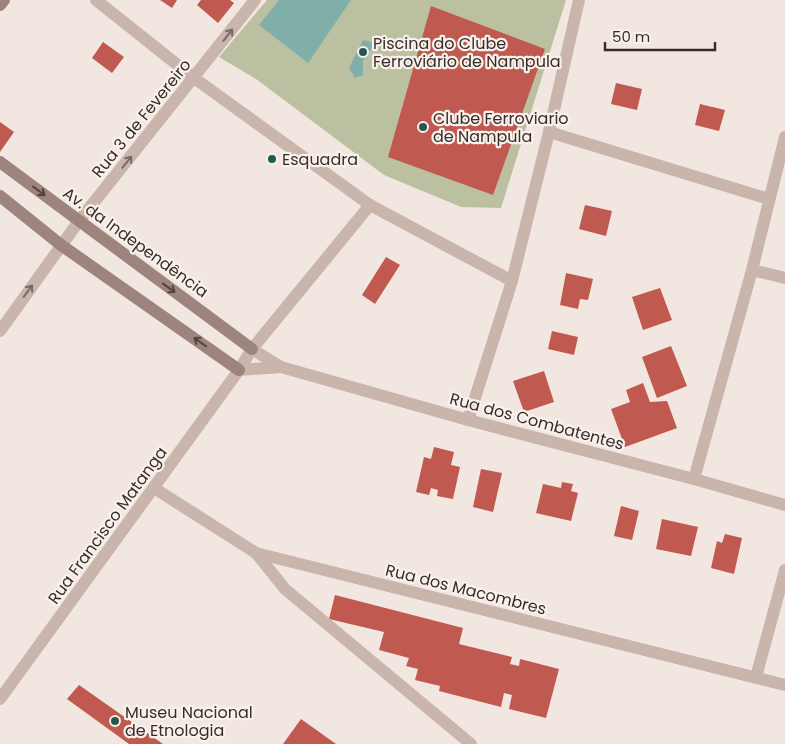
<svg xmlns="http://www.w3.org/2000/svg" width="785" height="744" viewBox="0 0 785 744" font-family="Poppins,sans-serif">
	<rect width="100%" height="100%" fill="#f2e6e0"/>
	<path fill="#bbc1a0" d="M267 0H566L501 208 461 207 384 175 256 79 219 57Z"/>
	<g fill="#80aea9">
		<path d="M279 0H351L308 63 259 25Z"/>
		<path d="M363 40 375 43 363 61V75L355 78 349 68Z"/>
	</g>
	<g fill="#c05950">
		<path d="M160 0H177L172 8Z"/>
		<path d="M201 0H230L234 3 218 23 197 5Z"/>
		<path d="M431 6 545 49 493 195 388 157Z"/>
		<path d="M103 42 124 57 112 73 92 58Z"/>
		<path d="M616 83 642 89 637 110 611 104Z"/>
		<path d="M700 104 725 110 719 131 695 125Z"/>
		<path d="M0 122 14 132 0 152Z"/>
		<path d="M585 205 612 211 606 236 579 229Z"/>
		<path d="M386 257 400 265 375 304 362 295Z"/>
		<path d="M566 273 593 279 588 300 580 299 578 309 560 305Z"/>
		<path d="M660 288 672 320 643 330 632 297Z"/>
		<path d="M552 331 578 337 574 355 548 349Z"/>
		<path d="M671 346 687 386 657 398 642 357Z"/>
		<path d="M544 371 554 402 524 412 513 381Z"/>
		<path d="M643 383 650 402 667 401 677 428 625 447 611 409 630 402 626 390Z"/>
		<path d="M434 447 454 452 451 465 460 467 453 499 437 496 438 490 431 488 429 495 416 492 424 457 431 459Z"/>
		<path d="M481 469 502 473 493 512 473 507Z"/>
		<path d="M562 482 573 484 571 491 578 493 571 521 536 513 543 484 561 488Z"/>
		<path d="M621 506 639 511 632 540 614 536Z"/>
		<path d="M662 519 698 527 691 556 656 549Z"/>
		<path d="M725 534 742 538 734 574 711 568 717 541 722 543Z"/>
		<path d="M335 595 463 628 459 644 512 657 510 664 519 666 520 659 559 669 546 718 509 709 512 695 504 693 501 707 439 691 440 686 415 680 418 669 406 666 409 658 379 650 384 632 329 619Z"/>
		<path d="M79 685 163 744H129L67 699Z"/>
		<path d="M301 719 336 744H283Z"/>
	</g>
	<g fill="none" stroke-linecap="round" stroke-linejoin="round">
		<g stroke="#cab5ac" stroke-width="12">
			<path d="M96 0 194 78 370 205 512 281"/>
			<path d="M549 132 769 199"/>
			<path d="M752 270 785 278"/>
			<path d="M0 331 79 221 255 0"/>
			<path d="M252 349 281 367 468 420 694 479 785 505"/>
			<path d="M239 370 281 367"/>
			<path d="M468 420 512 281 549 132 579 0"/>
			<path d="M694 479 752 270 785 137"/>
			<path d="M154 488 256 553 785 685"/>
			<path d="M256 553 285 589 471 744"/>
			<path d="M756 677 785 570"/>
			<path d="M0 699 239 370 252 349 370 205"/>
		</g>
		<g stroke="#9d847d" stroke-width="12">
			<path d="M0 5 4 0"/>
			<path d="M0 162 252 349"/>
			<path d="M0 196 61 245 239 370"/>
		</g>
	</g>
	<defs><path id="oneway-shaft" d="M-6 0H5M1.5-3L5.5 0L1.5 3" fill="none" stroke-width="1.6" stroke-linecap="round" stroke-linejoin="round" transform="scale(1.25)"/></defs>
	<g stroke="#7a6a64">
		<use href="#oneway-shaft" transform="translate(228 35) rotate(-52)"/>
		<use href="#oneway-shaft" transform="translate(127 162) rotate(-51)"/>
		<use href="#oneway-shaft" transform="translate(28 291) rotate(-54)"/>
	</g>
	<g stroke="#51433f">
		<use href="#oneway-shaft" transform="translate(39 191) rotate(37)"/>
		<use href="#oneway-shaft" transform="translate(169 288) rotate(36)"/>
		<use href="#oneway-shaft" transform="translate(200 342) rotate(-145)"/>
	</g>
	<g fill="#225853" stroke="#f9f1ec" stroke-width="2">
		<circle cx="363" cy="52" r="5"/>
		<circle cx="423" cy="127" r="5"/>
		<circle cx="272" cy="159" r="5"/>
		<circle cx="115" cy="721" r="5"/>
	</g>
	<g text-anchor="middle" stroke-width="4.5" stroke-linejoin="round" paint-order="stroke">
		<g font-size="16" fill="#382d2a" stroke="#f9f1ec" text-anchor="start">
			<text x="373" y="49">Piscina do Clube<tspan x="373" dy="18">Ferroviário de Nampula</tspan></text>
			<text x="433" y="124">Clube Ferroviario<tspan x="433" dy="18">de Nampula</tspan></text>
			<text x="282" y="165">Esquadra</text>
			<text x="125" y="718">Museu Nacional<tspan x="125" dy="18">de Etnologia</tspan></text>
		</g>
		<g font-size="16" fill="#382d2a" stroke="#f9f1ec">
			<text transform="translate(141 118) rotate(-51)" y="6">Rua 3 de Fevereiro</text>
			<text transform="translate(136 242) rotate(36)" y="6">Av. da Independência</text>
			<text transform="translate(537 421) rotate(15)" y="6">Rua dos Combatentes</text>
			<text transform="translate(107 525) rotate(-54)" y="6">Rua Francisco Matanga</text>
			<text transform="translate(466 589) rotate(14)" y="6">Rua dos Macombres</text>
		</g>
	</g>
	<path d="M605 42v8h110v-8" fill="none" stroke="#382d2a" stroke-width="2.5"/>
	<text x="612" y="42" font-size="15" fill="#382d2a" stroke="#f9f1ec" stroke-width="4" paint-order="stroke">50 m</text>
</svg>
